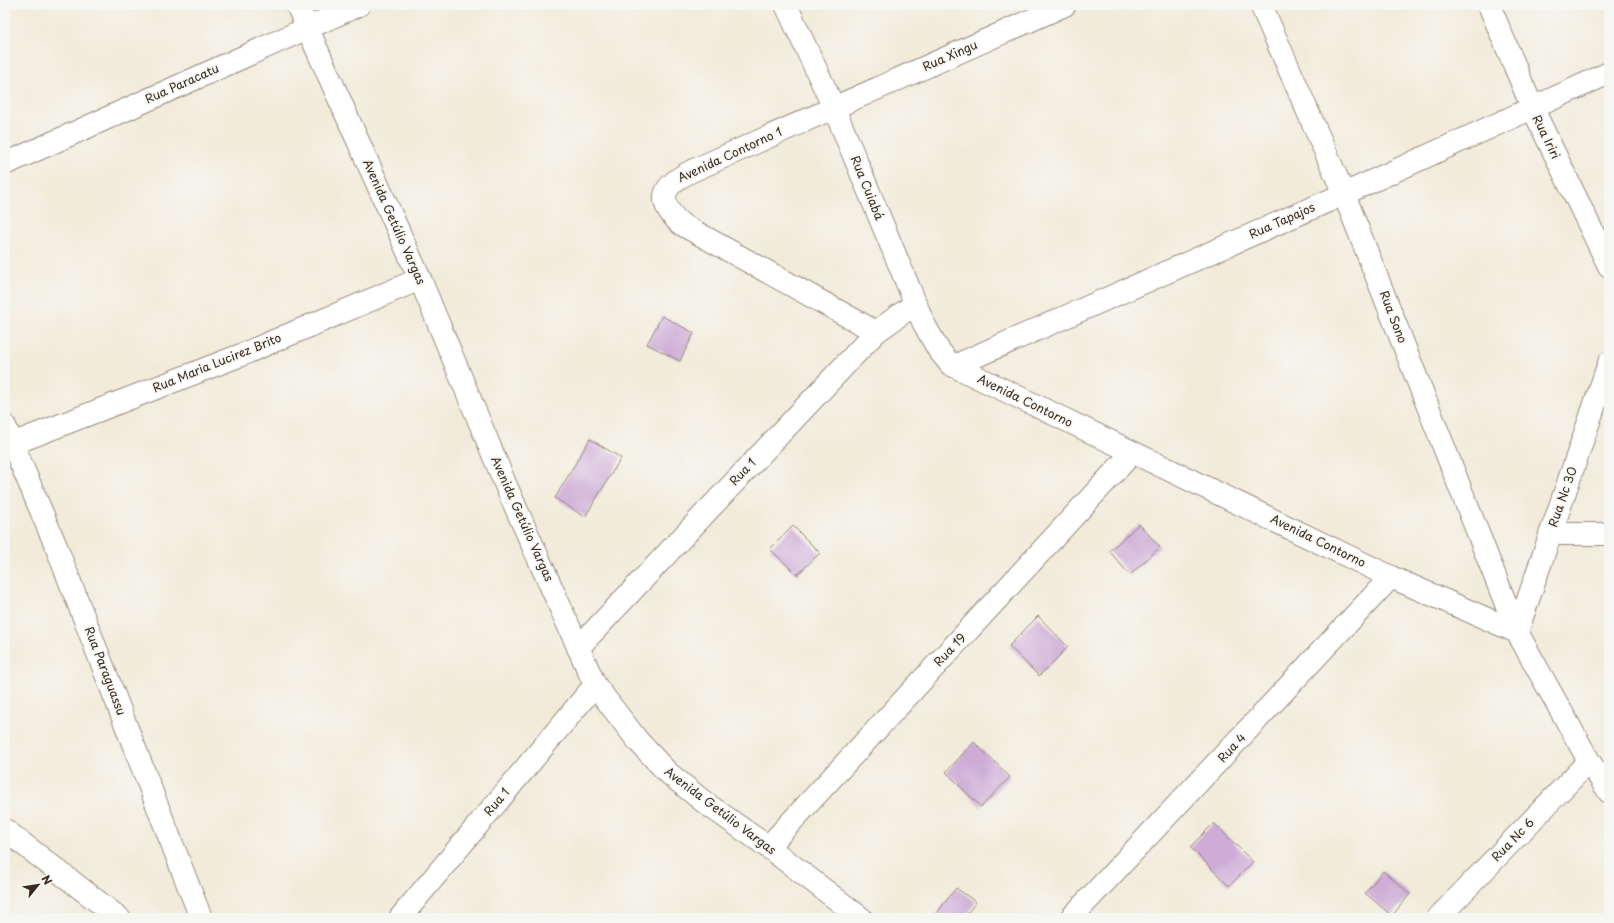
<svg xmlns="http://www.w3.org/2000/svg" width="1614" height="923" viewBox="0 0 1614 923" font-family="'Playpen Sans',sans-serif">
	<rect width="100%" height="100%" fill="#f6f6f2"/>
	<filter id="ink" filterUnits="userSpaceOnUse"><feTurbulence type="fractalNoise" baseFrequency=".025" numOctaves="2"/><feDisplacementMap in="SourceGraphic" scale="8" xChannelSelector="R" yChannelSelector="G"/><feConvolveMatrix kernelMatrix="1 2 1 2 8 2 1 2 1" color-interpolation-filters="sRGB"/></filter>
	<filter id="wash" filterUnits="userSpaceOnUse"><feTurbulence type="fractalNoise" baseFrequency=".012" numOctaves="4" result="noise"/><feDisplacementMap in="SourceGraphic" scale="16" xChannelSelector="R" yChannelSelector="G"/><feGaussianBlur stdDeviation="0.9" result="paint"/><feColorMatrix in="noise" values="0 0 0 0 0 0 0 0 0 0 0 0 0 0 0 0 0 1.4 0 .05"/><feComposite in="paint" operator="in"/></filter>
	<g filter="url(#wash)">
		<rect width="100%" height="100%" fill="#f2ebda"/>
		<g id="blocks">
			<g fill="#ceacd7">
				<path d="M662 316 694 333 680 361 647 344Z"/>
				<path d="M590 439 621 458 585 517 555 498Z"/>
				<path d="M1139 524 1160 547 1130 575 1109 551Z"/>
				<path d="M793 526 820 553 797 575 770 549Z"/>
				<path d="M1038 616 1068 647 1039 676 1009 646Z"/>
				<path d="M974 742 1010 777 981 807 946 772Z"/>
				<path d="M1214 823 1253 862 1229 886 1190 847Z"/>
				<path d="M1383 871 1410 894 1392 916 1365 893Z"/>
				<path d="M956 888 976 902 964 918H933Z"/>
			</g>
		</g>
	</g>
	<g filter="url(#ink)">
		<use href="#blocks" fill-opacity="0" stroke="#968a7c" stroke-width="1"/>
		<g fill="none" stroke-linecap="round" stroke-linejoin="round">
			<g stroke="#968a7c" stroke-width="24">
				<g id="minor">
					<path d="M297 5 420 279 507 488 595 685 638 741 667 772 704 802 768 847 861 918"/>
					<path d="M786 5 834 108 924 324 938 349 950 364 1391 577 1517 632 1589 761 1609 792"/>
					<path d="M1261 5 1344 194 1517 632"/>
					<path d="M1489 5 1532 107 1609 266"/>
					<path d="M5 164 359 5"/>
					<path d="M876 332 681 224C653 199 664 184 694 170L1065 5"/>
					<path d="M954 366 1344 194 1609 73"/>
					<path d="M12 444 241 355 420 279"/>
					<path d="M1550 534H1609"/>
					<path d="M1517 632 1609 363"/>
					<path d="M578 648 876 332 915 304"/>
					<path d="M5 830 119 918"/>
					<path d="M768 847 1132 453"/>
					<path d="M400 918 595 685"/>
					<path d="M1071 918 1391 577"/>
					<path d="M1438 918 1589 761"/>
				</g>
			</g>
			<g stroke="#968a7c" stroke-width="24">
				<path id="tertiary" d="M5 426 56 546 201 918"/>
			</g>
			<use href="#minor" stroke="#fff" stroke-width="22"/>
			<use href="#tertiary" stroke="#fff" stroke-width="22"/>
		</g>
	</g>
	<g text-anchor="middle" stroke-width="3.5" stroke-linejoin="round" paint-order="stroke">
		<g font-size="12" fill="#3b2a1e" stroke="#f6f6f2">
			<text transform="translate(950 56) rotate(-24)" y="4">Rua Xingu</text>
			<text transform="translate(182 84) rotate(-24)" y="4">Rua Paracatu</text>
			<text transform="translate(1546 137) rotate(64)" y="4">Rua Iriri</text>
			<text transform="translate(730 155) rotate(-25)" y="4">Avenida Contorno 1</text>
			<text transform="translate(867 188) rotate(68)" y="4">Rua Cuiabá</text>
			<text transform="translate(1282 221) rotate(-24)" y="4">Rua Tapajos</text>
			<text transform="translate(394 222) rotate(66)" y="4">Avenida Getúlio Vargas</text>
			<text transform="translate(1393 317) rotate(69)" y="4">Rua Sono</text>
			<text transform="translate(217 363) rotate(-22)" y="4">Rua Maria Lucirez Brito</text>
			<text transform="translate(1025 401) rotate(26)" y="4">Avenida Contorno</text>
			<text transform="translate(743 472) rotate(-47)" y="4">Rua 1</text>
			<text transform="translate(1563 497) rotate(-71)" y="4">Rua Nc 30</text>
			<text transform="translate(522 519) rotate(66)" y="4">Avenida Getúlio Vargas</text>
			<text transform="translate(1318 541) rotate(26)" y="4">Avenida Contorno</text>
			<text transform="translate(950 650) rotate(-47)" y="4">Rua 19</text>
			<text transform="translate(105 671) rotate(69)" y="4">Rua Paraguassu</text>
			<text transform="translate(1232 748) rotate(-47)" y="4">Rua 4</text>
			<text transform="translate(497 802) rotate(-50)" y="4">Rua 1</text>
			<text transform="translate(720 811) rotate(37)" y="4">Avenida Getúlio Vargas</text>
			<text transform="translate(1513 840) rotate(-46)" y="4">Rua Nc 6</text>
		</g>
	</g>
	<rect width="1614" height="923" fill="none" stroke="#f6f6f2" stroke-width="20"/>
	<g transform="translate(38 885) rotate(60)" stroke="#f6f6f2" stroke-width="3" paint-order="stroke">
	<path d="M0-3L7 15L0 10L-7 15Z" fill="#3b2a1e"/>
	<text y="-6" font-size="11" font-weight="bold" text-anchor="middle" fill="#3b2a1e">N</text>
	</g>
</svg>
